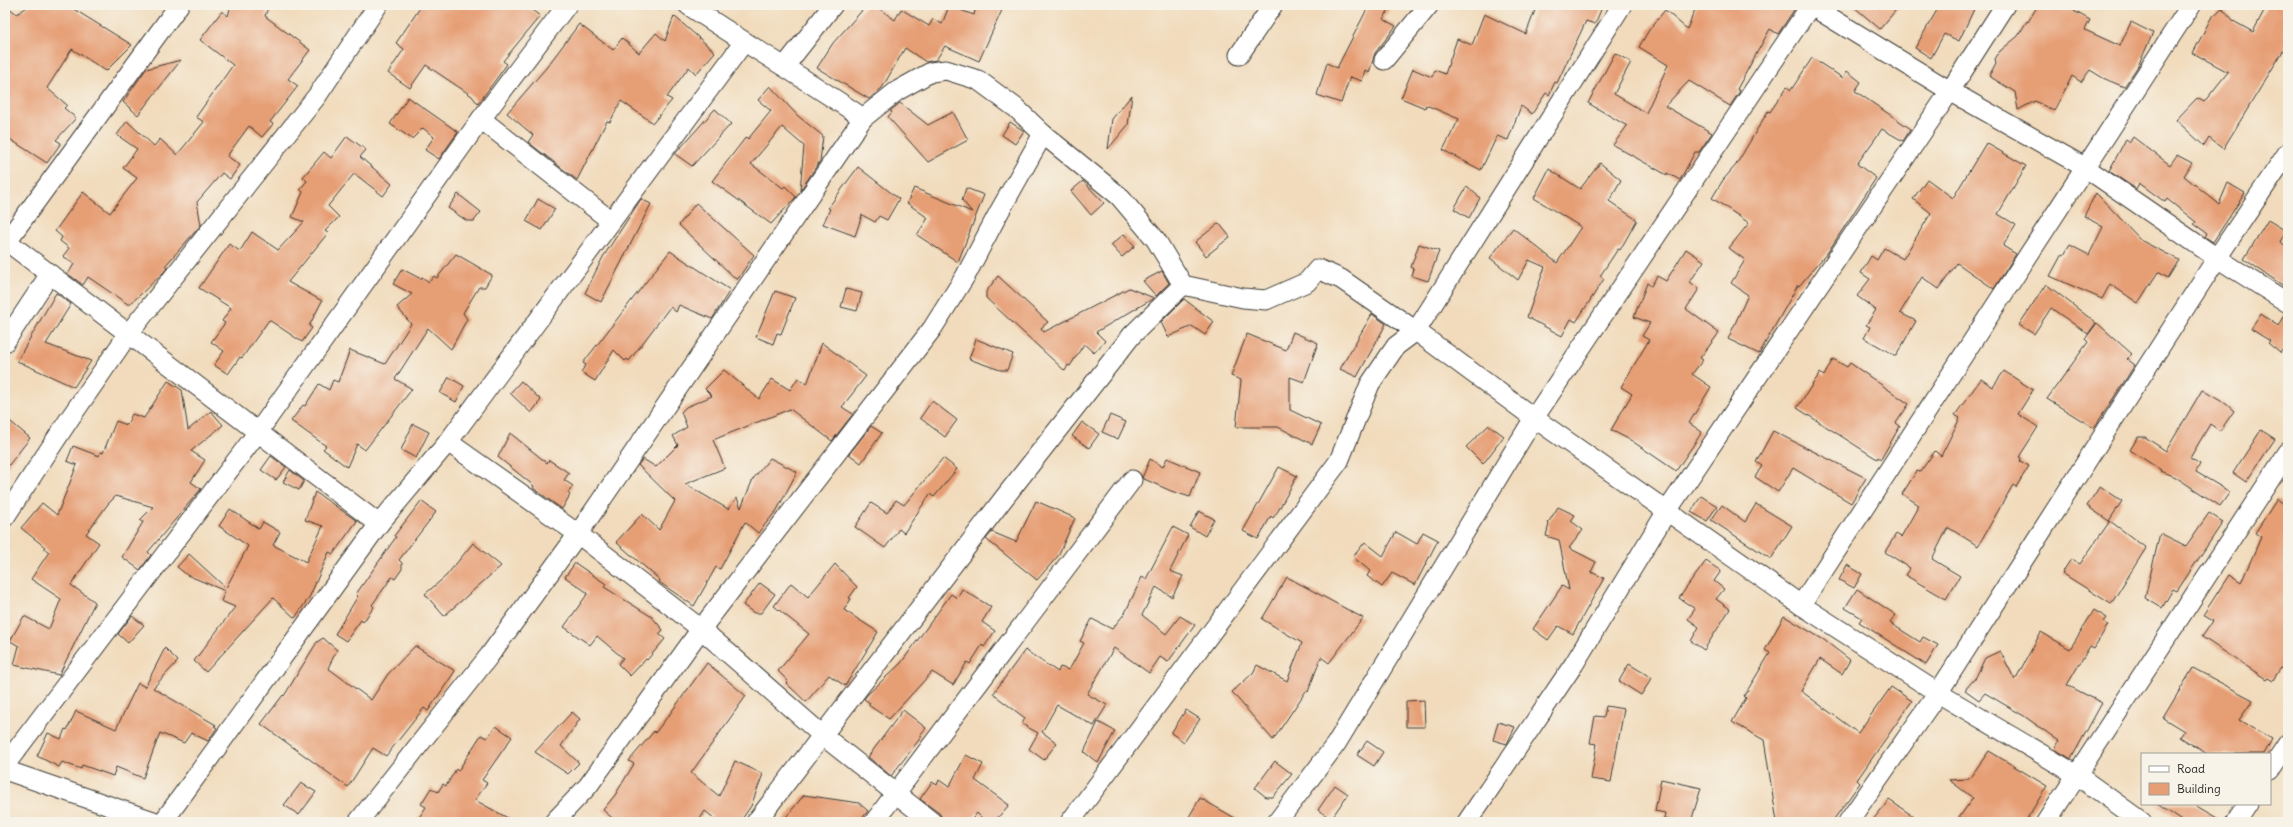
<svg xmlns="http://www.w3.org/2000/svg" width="2293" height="827" viewBox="0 0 2293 827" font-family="Delius,sans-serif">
	<rect width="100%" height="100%" fill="#f7f3e8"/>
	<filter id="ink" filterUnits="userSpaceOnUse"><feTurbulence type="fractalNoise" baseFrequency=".025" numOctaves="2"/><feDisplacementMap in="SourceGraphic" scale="8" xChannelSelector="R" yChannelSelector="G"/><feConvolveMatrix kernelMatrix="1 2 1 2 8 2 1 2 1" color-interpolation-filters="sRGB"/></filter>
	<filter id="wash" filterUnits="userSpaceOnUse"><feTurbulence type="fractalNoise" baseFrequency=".012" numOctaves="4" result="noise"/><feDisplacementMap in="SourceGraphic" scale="16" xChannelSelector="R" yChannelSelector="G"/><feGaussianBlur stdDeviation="0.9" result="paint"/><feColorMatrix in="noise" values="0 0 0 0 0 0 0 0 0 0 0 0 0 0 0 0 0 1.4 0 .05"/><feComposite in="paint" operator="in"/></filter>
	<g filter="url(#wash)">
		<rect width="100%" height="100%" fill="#f1dbbc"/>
		<g id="blocks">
			<g fill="#e69e74">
				<path d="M5 5 17 14 30 5H67L132 45 106 71 72 49 47 88 67 105 64 108 76 118 56 140 61 143 47 163 5 136V73L8 58 5 55Z"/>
				<path d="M231 5H269L265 16 310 50 288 79 298 86 270 122 273 124 262 137 249 126 227 156 240 165 230 179 222 173 197 202 201 225 165 266 167 268 164 272 141 294 129 305 88 277 83 285 68 274 74 264 63 256 69 248 60 241 62 237 55 231 83 192 110 213 137 178 123 168 137 149 117 135 127 121 154 146 160 139 177 155 204 122 196 117 233 65 200 40 222 11 228 16Z"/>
				<path d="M422 5H525L540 16 503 61 507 64 478 104 472 96 426 65 410 88 388 73 404 49 396 43Z"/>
				<path d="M867 5H874L895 20 901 9 929 26 933 19 942 24 949 6 974 15 976 6 1002 10 979 61 945 46 936 60 926 62 905 48 882 88 869 99 817 68 833 43Z"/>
				<path d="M1369 5H1392L1383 19 1396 26 1375 53 1369 73 1365 70 1362 81 1350 77 1341 103 1317 95 1327 63 1337 68Z"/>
				<path d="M1537 5H1603L1595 24 1586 21 1557 83 1555 82 1549 95 1546 93 1532 114 1521 106 1508 140 1497 136 1481 170 1443 150 1459 119 1426 105 1425 108 1401 98 1413 69 1432 77 1435 70 1445 74 1457 39 1472 45 1484 14 1526 34Z"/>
				<path d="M1697 5H1786L1794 10 1778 34 1770 29 1737 89 1740 91 1730 106 1689 81 1665 106 1712 133 1699 152H1695L1680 180 1667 173V175L1613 145 1627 126 1588 103 1615 53 1631 62 1614 94 1646 113 1668 65 1639 47 1649 30 1665 10 1687 29Z"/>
				<path d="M1852 5H1900L1880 29Z"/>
				<path d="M1940 5H1976L1959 41 1944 34 1931 58 1915 48Z"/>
				<path d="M2038 5H2076L2074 11 2090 20 2085 30 2120 46 2131 22 2153 33 2138 66 2124 87 2103 78 2090 70 2081 82 2072 76 2054 111 2035 101 2018 110 2015 92 1989 76 1996 63 1995 59 2000 51 2018 36 2027 21 2028 22Z"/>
				<path d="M2267 5H2280L2288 10V43L2223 149 2209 138 2204 146 2176 120 2197 98 2204 102 2228 72 2193 53 2211 18 2222 8 2235 22 2253 32Z"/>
				<path d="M674 16 715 52 696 74 689 67 667 97 672 100 653 123 621 101 610 122 607 121 577 180 528 142 533 135 507 113 546 68 579 24 613 50 622 38 639 53 656 33 665 41Z"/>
				<path d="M1812 58 1843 78 1847 71 1861 82 1855 91 1911 129 1903 141 1882 129 1857 164 1876 178 1828 252 1799 286 1798 285 1759 354 1728 339 1748 295 1731 283 1745 260 1729 248 1749 223 1712 198 1723 180 1736 165 1768 111 1770 112 1787 87 1791 90Z"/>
				<path d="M181 60 138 115 123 102 146 69Z"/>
				<path d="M770 86 798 116 823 136 820 161 800 191 804 146 782 127 751 164 783 188 785 186 796 197 771 224 712 181 746 137 748 139 771 111 758 100Z"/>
				<path d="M1132 95 1128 125 1108 149 1112 119Z"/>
				<path d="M408 97 458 132 439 159 425 150 434 137 423 128 412 139 390 124Z"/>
				<path d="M900 103 928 125 953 112 968 140 928 162 888 117 892 112 890 111Z"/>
				<path d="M715 109 731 124 692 166 675 154Z"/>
				<path d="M1010 122 1024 131 1015 144 1002 135Z"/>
				<path d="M347 136 366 150 360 157 392 184 383 196 355 174 353 175 328 206 339 217 325 231 328 233 288 282 322 301 309 326 312 328 302 342 269 320 242 358 240 357 228 374 214 365 224 351 211 342 225 323 222 321 231 308 199 288 229 244 240 251 252 232 278 250 304 222 292 217 303 192 300 189 307 181 303 177 324 152 331 158Z"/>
				<path d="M2133 137 2170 165 2177 155 2192 163 2184 176 2219 204 2228 183 2245 193 2213 242 2205 237 2207 233 2194 224 2196 222 2167 199 2165 202 2139 183 2136 189 2109 171 2126 139 2130 142Z"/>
				<path d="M1986 143 2026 166 1998 214 2016 225 2003 246 2016 254 1994 289 1957 263 1939 289 1922 277 1900 313 1916 321 1896 356 1864 338 1870 327 1866 325 1876 310 1857 296 1870 279 1861 273 1871 256 1877 260 1884 248 1903 259 1931 213 1913 199 1927 179 1953 198Z"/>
				<path d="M1600 163 1621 180 1609 201 1637 220 1620 250 1618 249 1600 276 1604 279 1576 322 1571 319 1562 336 1527 317 1545 267 1529 260 1518 280 1490 258 1513 228 1557 263 1581 227 1534 198 1549 169 1580 189Z"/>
				<path d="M858 167 899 199 887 220 879 216 875 222 862 215 855 236 823 224 830 209 828 208Z"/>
				<path d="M1083 181 1104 203 1091 215 1071 191Z"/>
				<path d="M1467 186 1480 198 1469 218 1454 209Z"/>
				<path d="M914 188 972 212 962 200 966 188 984 195 958 262 917 235 928 218 907 203Z"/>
				<path d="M2096 193 2142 241 2179 260 2168 278 2158 272 2138 303 2110 284 2102 299 2050 276 2062 254 2064 255 2070 245 2089 255 2103 227 2084 216Z"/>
				<path d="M458 194 481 212 474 221H467L448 208Z"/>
				<path d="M538 199 555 209 542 230 526 221Z"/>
				<path d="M641 199 651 204 601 302 585 293 603 257Z"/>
				<path d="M696 203 754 255 737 280 679 225Z"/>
				<path d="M2268 220 2286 231 2280 242 2288 247V289L2244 259Z"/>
				<path d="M1219 223 1230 237 1206 256 1195 242Z"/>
				<path d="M1124 234 1135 246 1122 257 1111 245Z"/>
				<path d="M1419 244 1439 251 1428 281 1412 276 1414 269 1411 267Z"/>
				<path d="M1686 249 1704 261 1690 282 1699 289 1686 309 1719 333 1700 358 1703 360 1692 374 1711 387 1689 423 1702 432 1676 471 1632 441 1611 430 1632 394 1621 387 1649 340 1642 336 1650 323 1634 317 1647 283 1651 286 1657 276 1666 281Z"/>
				<path d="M670 251 730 290 712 319 679 305 676 312 670 307 629 361 627 359 625 361 614 350 595 381 581 372 586 365 583 363Z"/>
				<path d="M456 254 492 275 485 287H479L463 313 467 319 451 349 428 328 395 379 412 389 365 450 357 444 347 467 323 449 326 446 291 421 303 405 305 406 319 384 329 390 333 380 338 382 350 350 385 364 411 324 397 307 412 294 393 284 402 269 421 279 422 277 429 282 434 276 437 278Z"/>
				<path d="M1162 271 1169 283 1156 296 1143 281Z"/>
				<path d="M998 276 1048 322 1041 328 1044 332 1129 288 1154 298 1096 332 1105 341 1094 353 1084 344 1070 366 1068 365 1065 371 986 298V292Z"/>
				<path d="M2046 284 2096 323 2088 334 2051 308 2034 334 2019 325Z"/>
				<path d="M846 289 862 293 857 311 841 307Z"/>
				<path d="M775 291 795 298 781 334 777 333 773 344 756 337Z"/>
				<path d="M56 293 71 304 46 344 91 361 74 387 17 361Z"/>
				<path d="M1184 299 1214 322 1205 335 1192 326 1168 337 1161 322Z"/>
				<path d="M2285 313 2288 314V352L2283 349 2280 353 2268 343 2270 341 2251 329 2261 314 2278 326Z"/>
				<path d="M1372 314 1386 324 1357 377 1340 369Z"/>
				<path d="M2097 323 2132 354 2127 359 2135 365 2094 428 2047 399 2088 342 2085 339Z"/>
				<path d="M1293 332 1318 343 1304 382 1290 377V410L1321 425 1312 444 1278 427H1236L1241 380 1231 376 1247 334 1286 350Z"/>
				<path d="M976 339 1013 354 1007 370H1000L969 359Z"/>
				<path d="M822 343 866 376 842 407 853 414 832 441 790 409 713 440 725 468 685 484 728 509 737 498 741 508 753 479 770 458 797 472 777 510 758 533 745 522 720 569 716 567 694 606 659 582 660 580 616 542 642 514 659 530 675 501 638 465 643 459 656 467 678 445 673 436 687 427 681 412 686 407 712 396 705 389 724 370 759 399 772 379 790 390 798 378 807 384Z"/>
				<path d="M1833 359 1847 367 1850 363 1909 404 1896 423 1900 426 1881 459 1878 457 1877 459 1797 408 1820 373 1824 376Z"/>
				<path d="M2004 371 2033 390 2018 414 2038 427 2019 457 2021 458 2020 461 2029 466 2016 487 2013 485 1978 546 1949 528 1947 529 1932 559 1960 576 1946 599 1905 575 1910 568 1885 552 1896 534 1901 537 1919 505 1902 494 1917 471 1920 472 1935 451 1941 456 1960 418 1955 415 1981 379 1993 387Z"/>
				<path d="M449 377 464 386 456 402 440 393Z"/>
				<path d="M168 381 182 390 188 430 211 411 223 425 191 451 205 460 191 482 201 489 148 552 151 555 140 570 122 557 143 522 140 520 153 507 116 496 108 504 86 534 99 543 71 585 95 602 59 675 14 665 19 646 10 641 24 616 49 629 61 599 31 579 49 552 44 548 45 547 21 528 42 503 57 515 77 465 67 461 73 446 99 456 100 452 103 453 116 421 127 425 132 414 144 418Z"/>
				<path d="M521 381 541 400 531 413 510 393Z"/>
				<path d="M2202 390 2226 404 2234 411 2220 431 2210 424 2190 458 2200 464 2196 472 2230 492 2220 506 2177 478 2160 471 2161 470 2130 450 2138 437H2145L2166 451Z"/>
				<path d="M932 401 957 420 945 437 920 418Z"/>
				<path d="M1110 415 1126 422 1118 439 1102 432Z"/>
				<path d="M5 417 30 438 5 470Z"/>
				<path d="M1082 422 1099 434 1089 448 1072 436Z"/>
				<path d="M413 424 429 432 416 458 401 450Z"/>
				<path d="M1489 425 1504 436 1483 464 1466 447Z"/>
				<path d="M871 426 882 433 861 463 849 454Z"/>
				<path d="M2261 430 2275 439 2246 482 2233 473Z"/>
				<path d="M1773 431 1866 478 1851 503 1793 468 1778 492 1755 477 1762 466 1756 462Z"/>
				<path d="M510 433 547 463 549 460 569 473 564 480 573 486 568 493 570 495 562 509 533 488 534 486 498 457Z"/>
				<path d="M271 456 286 467 276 480 261 470Z"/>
				<path d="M943 458 957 469 934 497 930 494 904 533 899 529 885 548 855 527 871 503 887 513 896 500 904 505Z"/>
				<path d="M1167 458 1200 472 1190 497 1171 491 1142 478 1150 459 1163 467Z"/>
				<path d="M1279 467 1297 476 1278 511 1273 518 1271 516 1258 539 1243 531Z"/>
				<path d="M290 470 304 481 299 490 283 482Z"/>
				<path d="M2100 486 2122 501 2109 521 2087 506Z"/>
				<path d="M315 492 357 521 333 554 329 552 310 596 295 618 273 598 206 672 194 661 235 607 221 601 225 591 187 575 177 567 189 554 226 588 248 546 219 526 230 509 259 529 263 522 280 532 273 545 306 562 323 526 305 520Z"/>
				<path d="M1701 496 1717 506 1707 521 1691 512Z"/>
				<path d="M2277 499 2288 507V657L2273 680 2268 677 2266 679 2202 637 2213 621 2203 615 2229 575 2241 583 2261 537 2255 533Z"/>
				<path d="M421 501 436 512 399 560 402 563V569L395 579 392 577 372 605 374 607 363 622 361 620 346 641 335 634 358 596 356 594 396 537 394 536Z"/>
				<path d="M1036 501 1075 518 1058 556 1037 580 986 539 992 532 1016 542Z"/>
				<path d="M1756 504 1792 526 1771 559 1711 520 1722 505 1745 522Z"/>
				<path d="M1558 507 1575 515 1571 521 1583 530 1569 548 1596 562 1591 572 1604 578 1573 634 1558 626 1548 640 1533 629 1562 586 1569 590 1559 540 1546 536 1549 524 1548 523Z"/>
				<path d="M1199 511 1214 519 1205 536 1190 527Z"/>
				<path d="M2209 513 2223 522 2177 591 2173 589 2162 608 2145 598 2160 533 2186 546Z"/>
				<path d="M2110 521 2146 548 2111 604 2062 573 2071 559 2080 564Z"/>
				<path d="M1173 527 1188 535 1170 571 1183 576 1172 597 1156 587 1142 615 1166 634 1180 616 1195 625 1168 662 1160 657 1149 673 1114 648 1087 694 1107 705 1094 726 1057 705 1042 732 1057 743 1044 760 1029 749 1038 733 1022 724 1025 718 993 694 1025 650 1058 672 1060 667 1069 670 1084 643 1080 641 1092 619 1112 629 1125 613 1142 577 1146 579Z"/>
				<path d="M1396 532 1417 544 1423 532 1438 540 1415 585 1392 573 1382 587 1367 576 1370 571 1353 557 1365 542 1383 556Z"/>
				<path d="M473 543 501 566 444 616 425 594 446 576Z"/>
				<path d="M1706 561 1721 571 1714 581 1724 589 1716 599 1730 609 1704 650 1691 641 1699 627 1688 619 1695 609 1679 598Z"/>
				<path d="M575 563 606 584 604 587 652 617 663 630 659 634 665 639 647 660 646 659 630 676 618 664 623 658 597 636 590 645 564 627 588 593 565 577Z"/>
				<path d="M835 564 857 587 849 598 851 599 844 610 878 632 845 686 829 675 806 702 786 683 788 681 778 671 809 634 774 606 791 583 808 597Z"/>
				<path d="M1847 565 1862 574 1854 588 1839 580Z"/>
				<path d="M1287 577 1363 618 1329 663 1321 657 1308 692 1306 691 1273 740 1232 692 1253 673 1257 665 1287 681 1302 643 1262 619Z"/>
				<path d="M760 583 775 594 761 613H754L743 605Z"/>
				<path d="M962 589 991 607 982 622 995 631 984 647 982 645 970 664 967 662 953 685 932 672 889 719 868 705 870 703 864 699 868 694 901 663 951 594 957 598Z"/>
				<path d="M1857 589 1896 615 1890 623 1920 642 1923 637 1938 645 1926 665 1859 622 1862 618 1845 608Z"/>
				<path d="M2094 610 2107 618 2104 622 2108 625 2094 648 2090 646 2067 685 2102 703 2071 759 2055 749 2059 741 2024 716 1985 693 1979 700 1965 690 1976 677 1985 658 2000 651 2015 680 2041 632 2070 649Z"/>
				<path d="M132 616 144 625 128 643 118 634Z"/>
				<path d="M1784 616 1824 640 1850 660 1842 674 1820 659 1801 691 1858 733 1891 687 1912 701 1857 780 1860 783 1832 822H1777L1764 740 1732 722 1746 698 1744 696 1770 653 1765 650Z"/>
				<path d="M323 638 337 650 328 668 371 700 388 674 415 646 455 671 428 711 424 708 386 756 373 748 348 787 261 724 283 695 284 696 317 642Z"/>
				<path d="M165 648 178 661 153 688 216 725 214 726 217 728 208 741 191 733 184 743 160 733 143 778 116 767 113 776 82 765 81 769 62 762 59 767 37 756 48 733 61 739 65 729 67 730 76 711 116 729 138 683 145 687Z"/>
				<path d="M707 663 746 696 691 773 719 796 735 761 763 774 751 806 740 822H719L705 811 698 822H617L603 810 615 795 634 764 629 761 654 731 655 733 668 716H670L669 715Z"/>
				<path d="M1629 664 1652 678 1641 695 1619 681Z"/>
				<path d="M2193 668 2253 700 2239 720 2272 739 2264 754H2207L2180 737 2184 731 2163 718Z"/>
				<path d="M1424 700 1425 727H1406V701Z"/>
				<path d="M1606 706 1624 709 1611 782 1591 779 1597 744 1590 743 1595 716 1604 717Z"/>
				<path d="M903 710 926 728 920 735 922 736 891 776 868 757Z"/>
				<path d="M1186 710 1200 719 1184 742 1171 733Z"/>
				<path d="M572 712 580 719 561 746 579 763 568 774 535 752Z"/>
				<path d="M1098 722 1115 731 1098 763 1084 752Z"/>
				<path d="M1498 722 1515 727 1507 744 1493 740Z"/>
				<path d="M496 726 512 737 482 780 487 783 475 800 515 822H416L426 807 421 804 431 788 438 792 443 784 446 786 456 769 458 771 481 735 487 738Z"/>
				<path d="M1367 741 1383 752 1374 766 1357 755Z"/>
				<path d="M1989 751 2047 786 2025 822H1956L1973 798 1949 780 1969 779Z"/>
				<path d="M966 755 983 764 975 780 1009 805 994 822H986L977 813 970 822H945L939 813 920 799 932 782 937 785 939 780 949 787Z"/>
				<path d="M1275 761 1292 774 1273 797H1266L1255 788Z"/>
				<path d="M1661 779 1701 788 1691 822H1675L1664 819 1665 813 1655 811Z"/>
				<path d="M301 783 316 792 299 815 284 805Z"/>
				<path d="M1335 785 1348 794 1331 819 1318 810Z"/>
				<path d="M804 795 859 803 868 811 859 822H782Z"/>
				<path d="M1200 798 1242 822H1186Z"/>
				<path d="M1889 800 1922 822H1871Z"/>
				<path d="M2157 804H2193L2224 822H2184Z"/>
			</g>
		</g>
	</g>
	<g filter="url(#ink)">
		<use href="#blocks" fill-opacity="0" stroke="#3c3934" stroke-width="1"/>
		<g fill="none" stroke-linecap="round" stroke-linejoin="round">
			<g stroke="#3c3934" stroke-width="21">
				<g id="street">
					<path d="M688 5C746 44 806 79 863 118"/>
					<path d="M1810 5 1950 91 2086 168 2217 258 2288 303"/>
					<path d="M1239 55 1273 5"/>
					<path d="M1384 60 1429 5"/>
					<path d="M785 66 833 5"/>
					<path d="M481 119 611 221"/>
					<path d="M5 240 379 524"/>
					<path d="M7 241 179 5"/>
					<path d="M5 342 50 274"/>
					<path d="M448 442 578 534 701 629 822 735 932 822"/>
					<path d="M5 517 70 418 129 333 317 96 378 5"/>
					<path d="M1801 605 2191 5"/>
					<path d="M5 765 258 432 481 119 567 5"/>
					<path d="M5 770 156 822"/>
					<path d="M2270 770 2288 743"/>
					<path d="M163 822 379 524 448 442 744 42"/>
					<path d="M358 822 489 656 578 534 863 118 897 91 931 72 946 70 978 80 1016 108 1043 134 1119 196 1156 240 1183 285 1243 298 1266 300 1307 282 1318 269 1341 279 1416 331 1534 418 1801 605 1938 693 2077 775 2142 822"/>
					<path d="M554 822 588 786 701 629 932 329 966 275 998 214 1043 134"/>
					<path d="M756 822 1004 498 1132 335 1183 285"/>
					<path d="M874 822 1132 480"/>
					<path d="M1070 822 1339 461 1370 384 1396 346 1416 331 1622 5"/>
					<path d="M1277 822 1336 744 1534 418 1811 5"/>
					<path d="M1467 822 1574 664 1667 511 1950 91 2005 5"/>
					<path d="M1848 822 1938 693 2217 258 2288 152"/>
					<path d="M2046 822 2288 452"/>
					<path d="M2236 822 2248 804"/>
				</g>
			</g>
			<use href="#street" stroke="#fff" stroke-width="19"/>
		</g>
	</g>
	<rect width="2293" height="827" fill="none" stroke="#f7f3e8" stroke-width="20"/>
	<rect x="2141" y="753" width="130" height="52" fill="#f7f3e8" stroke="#9f9d96"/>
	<rect x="2149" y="766" width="20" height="6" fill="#ffffff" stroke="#9f9d96"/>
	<text x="2177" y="773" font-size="12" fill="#1c1c1c">Road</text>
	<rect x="2149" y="783" width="20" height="12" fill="#e69e74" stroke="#9f9d96"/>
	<text x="2177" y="793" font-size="12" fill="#1c1c1c">Building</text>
</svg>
